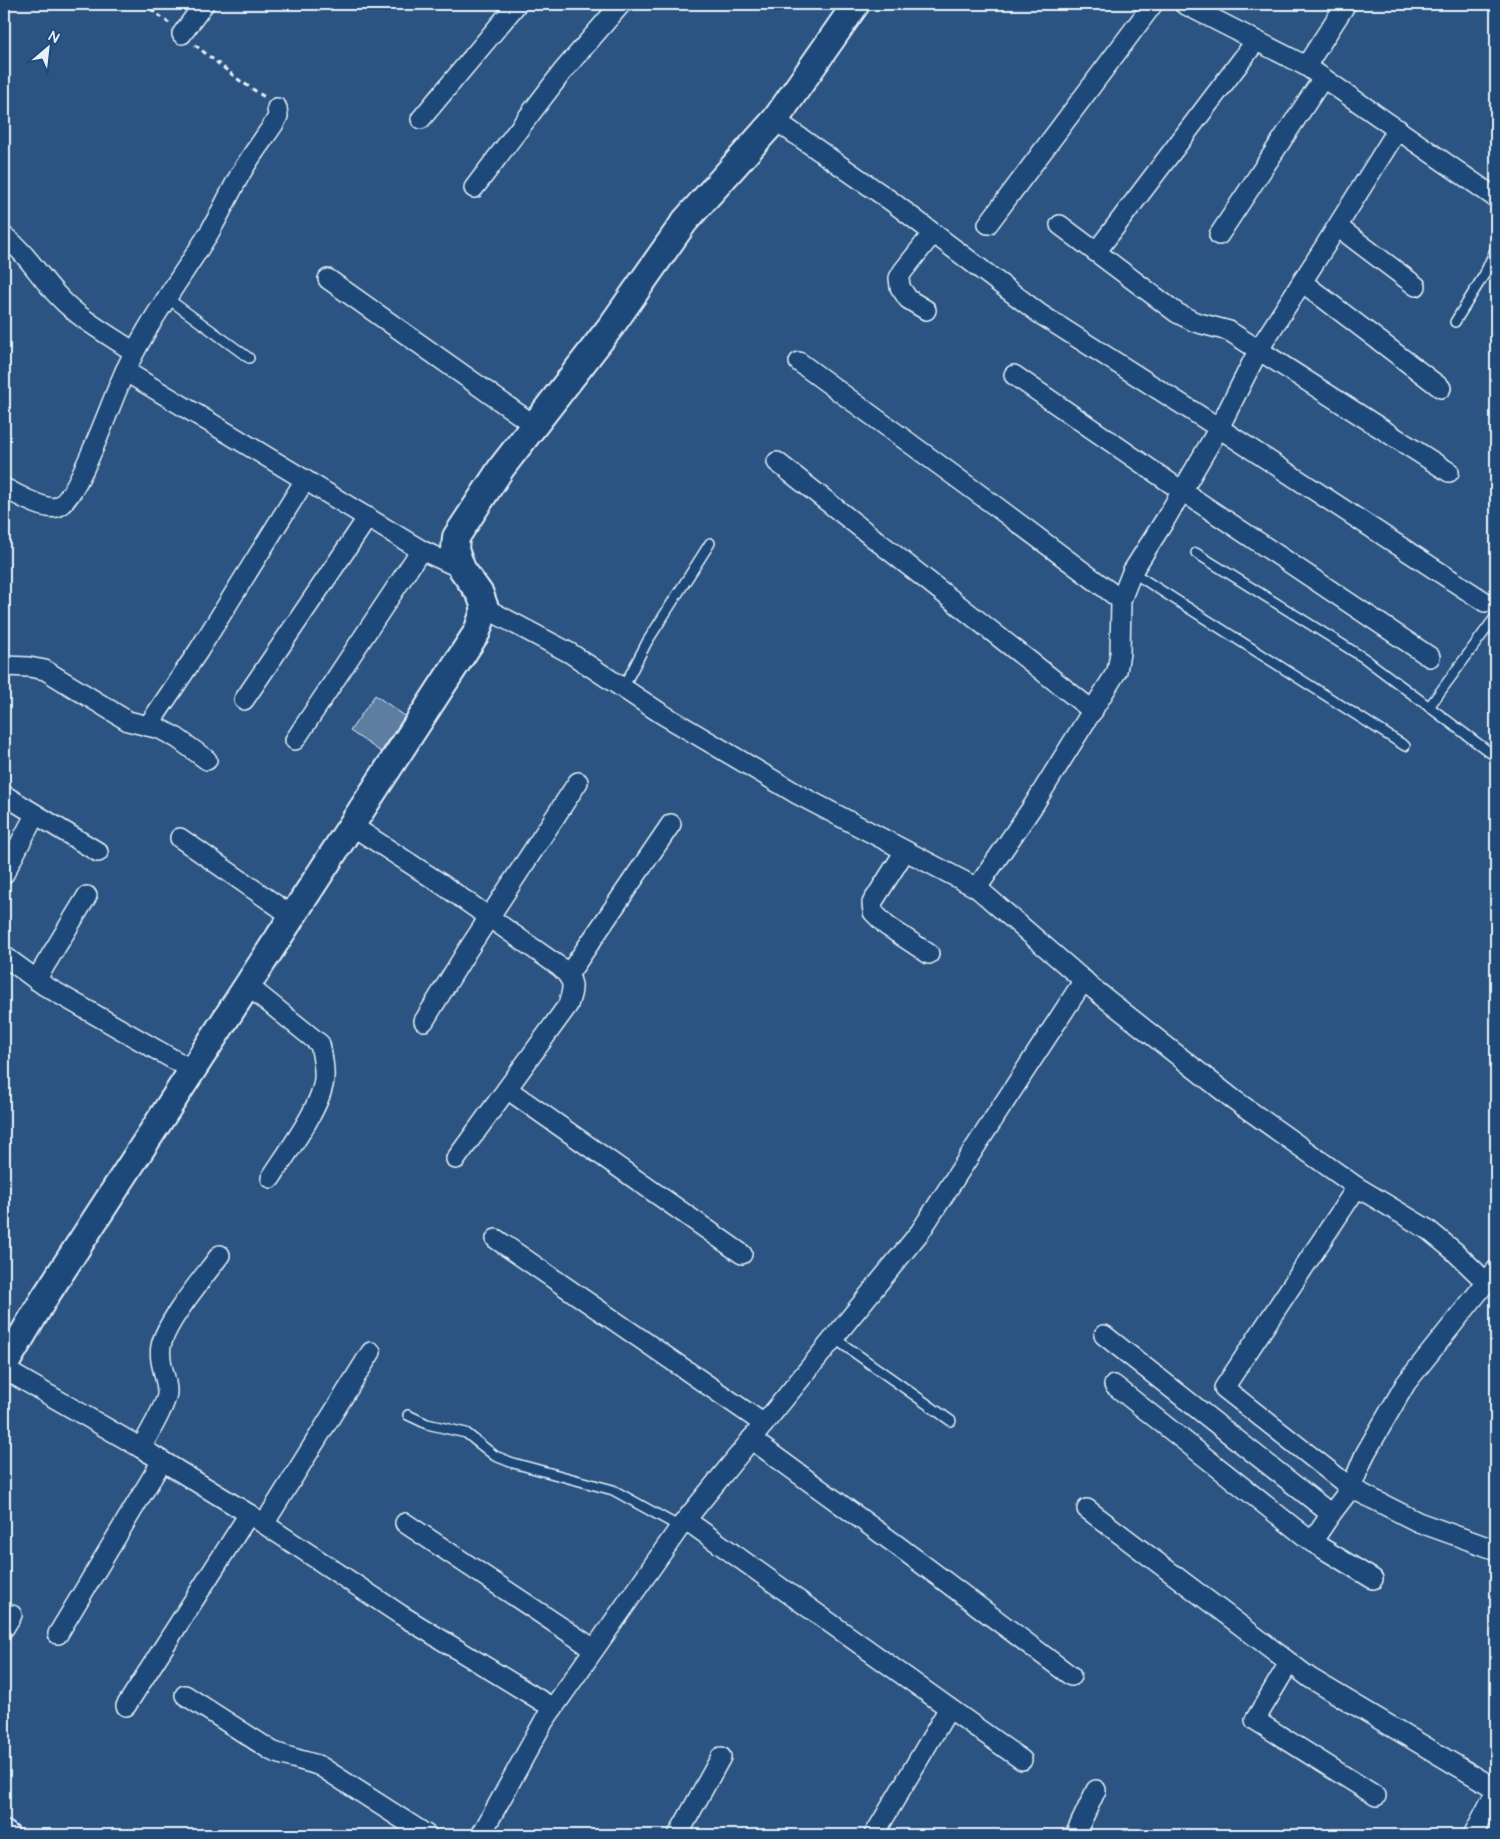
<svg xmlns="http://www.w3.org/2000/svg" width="1500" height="1839" viewBox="0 0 1500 1839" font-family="'Architects Daughter',sans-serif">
	<rect width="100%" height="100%" fill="#2b5482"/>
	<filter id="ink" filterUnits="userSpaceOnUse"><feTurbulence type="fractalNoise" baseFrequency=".02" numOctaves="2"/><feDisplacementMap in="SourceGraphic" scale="10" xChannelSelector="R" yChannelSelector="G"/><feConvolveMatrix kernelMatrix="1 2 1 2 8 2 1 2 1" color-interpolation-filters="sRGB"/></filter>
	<g filter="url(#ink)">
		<path fill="#5d7da1" stroke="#e8f1f8" d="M375 695 405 716 381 752 350 731Z"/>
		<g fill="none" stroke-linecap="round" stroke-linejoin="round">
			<g stroke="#e8f1f8" stroke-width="12">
				<g id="service">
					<path d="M167 298 249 358"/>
					<path d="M1455 322 1484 275 1496 248"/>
					<path d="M1196 553 1364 658 1496 757"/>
					<path d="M1132 572 1405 746"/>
					<path d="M623 688 647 642 710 543"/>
					<path d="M1429 707 1496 616"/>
					<path d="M834 1338 951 1421"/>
					<path d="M408 1415 427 1424 466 1433 495 1456 513 1463 613 1490 680 1527"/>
				</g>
			</g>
			<g stroke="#e8f1f8" stroke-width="22">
				<g id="minor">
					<path d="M1184 4 1306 66 1496 198"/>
					<path d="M182 34 204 4"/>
					<path d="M1306 66 1346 4"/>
					<path d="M421 119 517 4"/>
					<path d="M775 120 891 201 1040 314 1219 428 1485 602"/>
					<path d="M474 188 563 71 621 4"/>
					<path d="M988 224 1153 4"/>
					<path d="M1060 225 1177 313 1195 322 1229 331 1449 472"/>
					<path d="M1338 227 1416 286"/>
					<path d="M1219 235 1323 78"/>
					<path d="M4 236C27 253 40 278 60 298 81 320 109 335 134 352"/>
					<path d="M1096 252 1256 41"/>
					<path d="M328 279 534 425"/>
					<path d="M1302 282 1441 388"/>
					<path d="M926 310 908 299 900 287 899 278 903 271 933 233"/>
					<path d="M799 362 994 505 1121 600"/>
					<path d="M125 371 421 550 462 569"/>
					<path d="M1014 375 1182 491 1430 657"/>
					<path d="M777 462 1093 711"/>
					<path d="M4 488C15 493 44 511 57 507 76 501 108 411 117 390 139 334 177 284 209 233 221 213 230 192 241 173 251 155 264 139 275 122L278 116 277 108"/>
					<path d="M485 608 570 653 662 714 797 794 977 888 1033 806 1117 671 1120 653 1121 600 1132 572 1165 520 1219 428 1259 349 1325 246 1398 129"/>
					<path d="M4 666 29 667 45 670 128 721 160 729 177 738 207 760"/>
					<path d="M244 700 368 517"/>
					<path d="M148 726 199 650 305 480"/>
					<path d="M295 740 421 550"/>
					<path d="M4 795 98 852"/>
					<path d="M351 825 443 885 560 967C575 981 574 986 568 1005L456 1159"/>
					<path d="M180 838 292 916"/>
					<path d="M905 851 872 903 873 912 887 926 929 954"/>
					<path d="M4 874 35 815"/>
					<path d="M977 888 1095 990 1233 1099 1357 1187 1224 1388 1351 1488 1331 1514 1312 1542"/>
					<path d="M4 956 45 986 192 1070"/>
					<path d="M568 975 671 824"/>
					<path d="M36 980 87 896"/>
					<path d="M247 985 320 1044C322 1055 325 1067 324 1078 323 1105 286 1154 271 1178"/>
					<path d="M424 1021 467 951 578 782"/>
					<path d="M507 1089 742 1254"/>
					<path d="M1357 1187 1427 1229 1454 1251 1487 1283"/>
					<path d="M496 1239 764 1424"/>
					<path d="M1496 1270 1406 1383 1365 1454 1351 1488 1418 1522 1496 1550"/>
					<path d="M1104 1335 1331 1514"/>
					<path d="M4 1369 141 1448 249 1514 401 1615 553 1708"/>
					<path d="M1114 1385 1312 1542 1373 1579"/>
					<path d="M751 1439 898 1546 1071 1676"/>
					<path d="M141 1448C147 1437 168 1401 167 1392 167 1376 158 1363 161 1346 166 1321 204 1277 220 1255"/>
					<path d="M1087 1509 1310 1678 1496 1789"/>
					<path d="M686 1520 1022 1760"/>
					<path d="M405 1523 594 1649"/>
					<path d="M264 1524 371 1352"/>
					<path d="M4 1628 12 1615"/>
					<path d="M58 1634 162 1461"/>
					<path d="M1289 1663 1255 1720 1376 1796"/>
					<path d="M185 1695 272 1751C288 1758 304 1760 320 1766L427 1835"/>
					<path d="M126 1706 249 1514"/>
					<path d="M481 1835 544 1721 680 1527 920 1232 1084 980"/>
					<path d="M678 1835 721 1757"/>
					<path d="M874 1835 949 1708"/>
					<path d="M1075 1835 1096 1790"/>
					<path d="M1473 1835 1496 1791"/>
				</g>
			</g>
			<g stroke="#e8f1f8" stroke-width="26">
				<path id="tertiary" d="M4 1832 8 1835"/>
			</g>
			<g stroke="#e8f1f8" stroke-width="30">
				<path id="secondary" d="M4 1366 45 1297 477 632 485 608 480 594 462 569 455 550 456 537 502 467 612 325 685 221 775 120 856 4"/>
			</g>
			<g stroke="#e8f1f8" stroke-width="3" stroke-dasharray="5 4" stroke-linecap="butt">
				<path d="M144 4 169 23"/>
				<path d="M195 45 239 80 266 98"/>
			</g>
			<use href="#service" stroke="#1f4a7a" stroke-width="9"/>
			<use href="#minor" stroke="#1f4a7a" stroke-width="19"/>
			<use href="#tertiary" stroke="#1f4a7a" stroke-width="22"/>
			<use href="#secondary" stroke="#1f4a7a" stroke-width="26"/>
		</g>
	</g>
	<rect width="1500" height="1839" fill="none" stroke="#1f4a7a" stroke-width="20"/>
	<rect x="10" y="10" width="1480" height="1819" fill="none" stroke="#e8f1f8" stroke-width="2" filter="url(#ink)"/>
	<g transform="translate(48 48) rotate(28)" stroke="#1f4a7a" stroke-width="4" paint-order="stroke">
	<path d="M0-4L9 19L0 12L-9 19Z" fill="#e8f1f8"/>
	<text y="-8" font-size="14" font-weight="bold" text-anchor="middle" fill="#e8f1f8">N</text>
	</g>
</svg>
